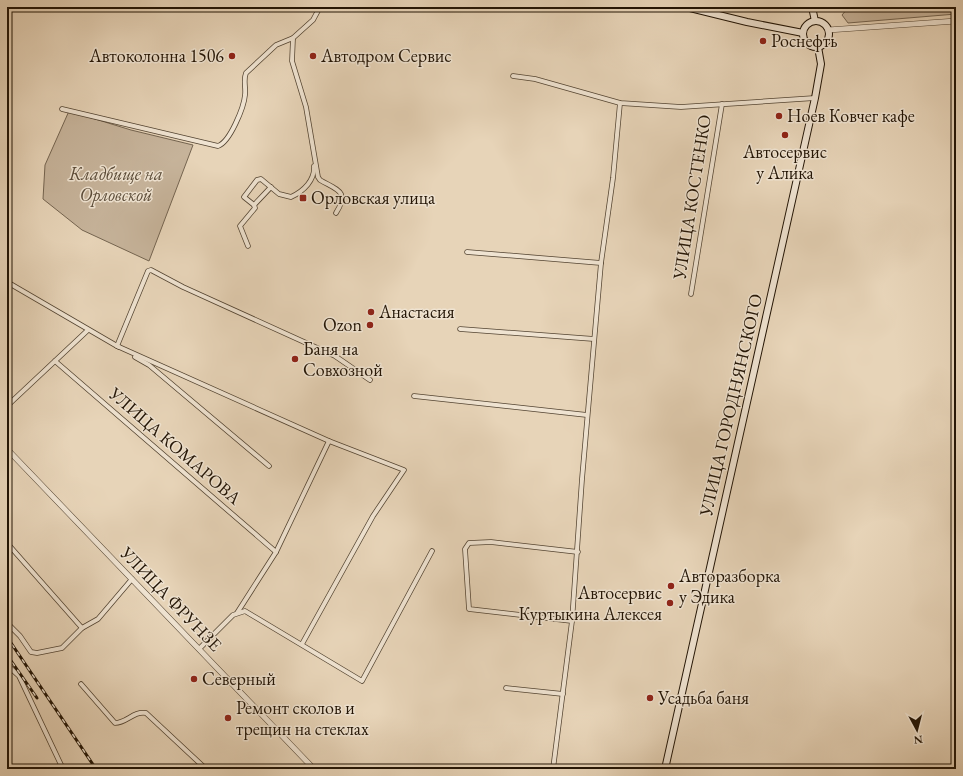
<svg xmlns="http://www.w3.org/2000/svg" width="963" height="776" viewBox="0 0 963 776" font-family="'EB Garamond',serif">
	<rect width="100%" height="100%" fill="#e7d4b8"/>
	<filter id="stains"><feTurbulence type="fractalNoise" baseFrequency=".005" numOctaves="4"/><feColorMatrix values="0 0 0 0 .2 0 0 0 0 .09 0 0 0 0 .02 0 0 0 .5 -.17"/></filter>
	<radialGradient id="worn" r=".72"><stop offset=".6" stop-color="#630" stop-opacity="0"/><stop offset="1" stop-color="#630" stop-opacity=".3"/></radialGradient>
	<g fill="#c6b39a" stroke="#746450">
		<path d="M857 7H956V14L848 23 842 15 848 8Z"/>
		<path d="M69 111 131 130 193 145 149 261 82 230 43 199 45 165Z"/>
	</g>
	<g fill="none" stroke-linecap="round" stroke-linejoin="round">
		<g stroke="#534432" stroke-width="5.5">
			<g id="minor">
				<path d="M320 7 313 20 293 38 292 61 306 107 318 177 320 180C337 190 350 191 336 213"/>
				<path d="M513 76 535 79 620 103 681 107 815 98"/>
				<path d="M62 109 218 146C230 142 244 107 245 95 246 87 243 80 246 73L276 45 293 38"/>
				<path d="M254 205 271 187"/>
				<path d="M248 246 240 226 255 208 254 205 244 197 257 180 261 179 279 194 291 197C304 191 315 180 314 166"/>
				<path d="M467 252 601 263"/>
				<path d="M7 282 117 346 329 441 404 470 373 516 302 644"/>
				<path d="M691 294 722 104"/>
				<path d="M460 329 594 339"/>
				<path d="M119 347 117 346 148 271 151 270 183 287 335 356 370 380"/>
				<path d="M135 357 149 365 269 466"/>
				<path d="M55 361 276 552"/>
				<path d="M414 396 587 415"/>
				<path d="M7 406 88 330"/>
				<path d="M7 543 82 628"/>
				<path d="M237 613 276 552 329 441"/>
				<path d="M572 621 469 609 465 549 469 543 491 542 578 552"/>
				<path d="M7 623 20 636 31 652 37 653 62 648 82 628 98 619 132 579"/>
				<path d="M199 649 233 615 245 611 362 681 432 551"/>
				<path d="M7 665 19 676 63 769"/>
				<path d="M81 684 115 723C127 723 133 711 146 713L206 769"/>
				<path d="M506 688 563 694"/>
				<path d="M553 769 572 621 582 479 601 263 613 178 620 103"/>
			</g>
		</g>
		<g stroke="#534432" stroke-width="6">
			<g id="tertiary">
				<path d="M828 30 956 21"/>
				<path d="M7 449 314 769"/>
			</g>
		</g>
		<g stroke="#221405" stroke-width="8">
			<g id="secondary">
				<path d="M686 7 747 22 803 33"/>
				<path d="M812 7 815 21"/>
				<circle cx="816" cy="34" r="13"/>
				<path d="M665 769 815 98 821 64 818 47"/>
			</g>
		</g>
		<use href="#minor" stroke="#efe3d1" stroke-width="4"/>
		<use href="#tertiary" stroke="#efe3d1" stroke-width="5"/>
		<use href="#secondary" stroke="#efe3d1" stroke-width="6"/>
		<g stroke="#221405" stroke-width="3">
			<g id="rail">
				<path d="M7 637 96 769"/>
				<path d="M7 655 37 698"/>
			</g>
		</g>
		<use href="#rail" stroke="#efe3d1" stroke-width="1.5" stroke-dasharray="4.5" stroke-linecap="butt"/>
	</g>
	<g fill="#8f2418" stroke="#efe3d1" stroke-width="1.5">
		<circle cx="763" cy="41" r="4"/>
		<circle cx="232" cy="56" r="4"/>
		<circle cx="313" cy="56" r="4"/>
		<circle cx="779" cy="116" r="4"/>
		<circle cx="785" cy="135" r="4"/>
		<rect x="299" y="194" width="8" height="8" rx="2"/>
		<circle cx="371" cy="312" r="4"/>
		<circle cx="370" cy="325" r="4"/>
		<circle cx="295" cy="359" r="4"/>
		<circle cx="671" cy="586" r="4"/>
		<circle cx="670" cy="603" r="4"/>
		<circle cx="194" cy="679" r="4"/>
		<circle cx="650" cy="698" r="4"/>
		<circle cx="228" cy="718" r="4"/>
	</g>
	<g text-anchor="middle" stroke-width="3" stroke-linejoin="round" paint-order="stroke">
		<g font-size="18" fill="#221405" stroke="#efe3d1" text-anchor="start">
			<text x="771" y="47">Роснефть</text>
			<text x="224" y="62" text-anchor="end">Автоколонна 1506</text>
			<text x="321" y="62">Автодром Сервис</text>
			<text x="787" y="122">Ноев Ковчег кафе</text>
			<text x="785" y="158" text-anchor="middle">Автосервис<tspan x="785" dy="21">у Алика</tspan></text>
			<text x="311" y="204">Орловская улица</text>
			<text x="379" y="318">Анастасия</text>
			<text x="362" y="331" text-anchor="end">Ozon</text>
			<text x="303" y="355">Баня на<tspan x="303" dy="21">Совхозной</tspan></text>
			<text x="679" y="582">Авторазборка<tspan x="679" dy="21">у Эдика</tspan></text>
			<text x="662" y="599" text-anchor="end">Автосервис<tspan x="662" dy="21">Куртыкина Алексея</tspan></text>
			<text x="202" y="685">Северный</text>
			<text x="658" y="704">Усадьба баня</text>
			<text x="236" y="714">Ремонт сколов и<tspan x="236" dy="21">трещин на стеклах</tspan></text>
		</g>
		<g font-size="18" font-style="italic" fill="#5b4c39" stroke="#efe3d1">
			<text x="116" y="180">Кладбище на<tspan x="116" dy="21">Орловской</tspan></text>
		</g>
		<g font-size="18" fill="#221405" stroke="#efe3d1">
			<text transform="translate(692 197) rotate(-81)" y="6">УЛИЦА КОСТЕНКО</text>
			<text transform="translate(731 405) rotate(-77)" y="6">УЛИЦА ГОРОДНЯНСКОГО</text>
			<text transform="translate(175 446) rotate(41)" y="6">УЛИЦА КОМАРОВА</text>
			<text transform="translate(171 599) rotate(46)" y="6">УЛИЦА ФРУНЗЕ</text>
		</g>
	</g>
	<rect width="963" height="776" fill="none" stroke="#e7d4b8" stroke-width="24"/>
	<rect x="8" y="8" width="947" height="760" fill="none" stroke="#221405" stroke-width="2"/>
	<rect x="12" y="12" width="939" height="752" fill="none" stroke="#221405"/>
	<g transform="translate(917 730) rotate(173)" stroke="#efe3d1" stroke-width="3" paint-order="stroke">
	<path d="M0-3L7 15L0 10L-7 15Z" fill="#221405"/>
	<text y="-6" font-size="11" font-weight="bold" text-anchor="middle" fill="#221405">N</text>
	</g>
	<rect width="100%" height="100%" filter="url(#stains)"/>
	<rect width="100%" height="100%" fill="url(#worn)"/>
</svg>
